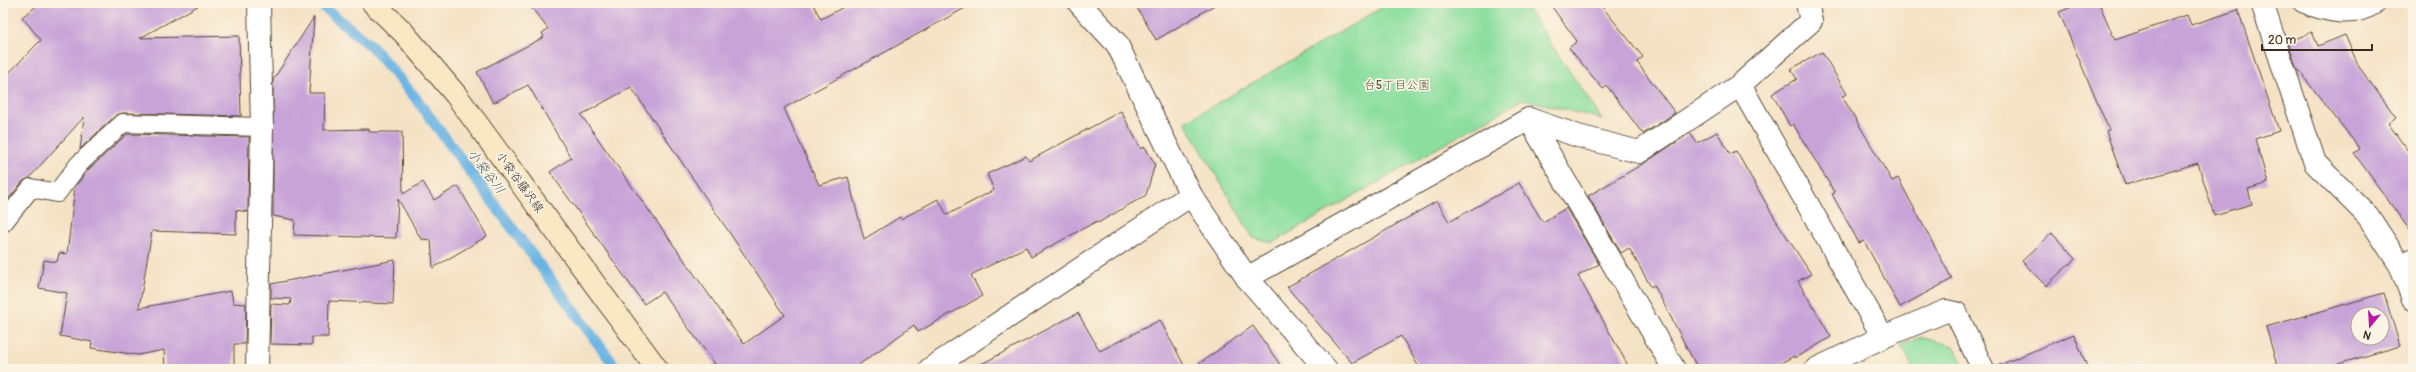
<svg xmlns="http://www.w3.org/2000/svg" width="2416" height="372" viewBox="0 0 2416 372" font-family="Pangolin,'Klee One',sans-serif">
	<rect width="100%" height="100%" fill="#fcf5e5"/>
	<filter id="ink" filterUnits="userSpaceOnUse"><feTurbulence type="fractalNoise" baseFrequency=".025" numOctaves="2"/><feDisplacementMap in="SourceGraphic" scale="8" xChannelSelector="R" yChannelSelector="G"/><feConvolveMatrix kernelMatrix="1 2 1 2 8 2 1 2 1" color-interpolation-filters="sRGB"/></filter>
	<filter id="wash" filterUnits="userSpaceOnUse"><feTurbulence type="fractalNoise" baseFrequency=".012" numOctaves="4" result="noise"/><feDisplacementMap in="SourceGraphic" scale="16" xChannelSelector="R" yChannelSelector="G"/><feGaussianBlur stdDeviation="0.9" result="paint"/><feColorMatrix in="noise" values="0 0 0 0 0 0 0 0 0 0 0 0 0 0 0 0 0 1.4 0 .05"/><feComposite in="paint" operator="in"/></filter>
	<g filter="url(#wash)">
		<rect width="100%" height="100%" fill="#f4e2c5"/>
		<g fill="#8bde9f" stroke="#63845e">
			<path d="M1390 3H1523L1602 119 1523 99 1272 243 1253 238 1185 122Z"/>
			<path d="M1920 337 1954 346 1965 369H1913L1901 346Z"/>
		</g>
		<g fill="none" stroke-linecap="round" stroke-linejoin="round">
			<path stroke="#6bb4e3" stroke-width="11" d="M319 3 372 47 414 96 617 369"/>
		</g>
		<g id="blocks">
			<g fill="#c7a3d8" fill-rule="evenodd">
				<path d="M41 3H203L140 38 239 36 241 116 123 113 116 115 80 149 84 117 29 178 23 181 3 206V79L41 40 22 17Z"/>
				<path d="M528 3H812L821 19 851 3H974L784 108 819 185 848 177 864 239 900 217 901 219 938 199 947 215 994 190 987 174 1026 156 1029 161 1121 111 1141 149 1145 147 1155 164 1146 195 1098 223 1097 221 1031 257 1026 247 971 275 982 296 918 332 914 325 853 369H707L715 364 662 292 644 304 550 172 571 158 528 85 493 103 477 72 544 37 542 33 548 29ZM631 87 785 315 744 344 581 115Z"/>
				<path d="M1134 3H1218L1156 40Z"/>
				<path d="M1549 3H1599L1643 57 1637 62 1675 113 1643 134 1607 86 1603 89 1569 48 1577 41Z"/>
				<path d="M2082 3H2099L2115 40 2187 15 2191 25 2238 10 2279 131 2255 139 2268 183 2248 189 2252 204 2214 215 2198 163 2125 185 2106 131 2109 130 2059 12Z"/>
				<path d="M314 17 309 93H325L324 130 369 129V132H402L403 194 423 182 434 200 458 186 487 236 433 268 431 240 421 239 398 199 396 238 294 235 295 220 273 216V80Z"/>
				<path d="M2312 32 2318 46 2345 35 2359 67 2396 117 2388 123 2413 158V235L2354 153 2360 149 2296 67 2288 42Z"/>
				<path d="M1822 52 1847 94 1842 96 1892 181 1898 178 1952 279 1900 307 1864 241 1859 243 1832 194 1835 193 1793 124 1790 126 1772 94 1797 79 1791 69Z"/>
				<path d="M1717 132 1730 154 1736 151 1774 217 1811 274 1798 281 1831 337 1795 358 1794 356 1769 369H1698L1654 285 1651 287 1629 248 1621 253 1588 196 1646 162 1690 133 1697 143Z"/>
				<path d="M127 134 249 137 248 212 236 210V234L152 231 139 308 231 291 233 303 246 304 245 344H234V369H165L164 350 138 355 91 348 92 342 60 336 67 293 39 288 44 260 57 262 59 253 67 254 75 187 87 171Z"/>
				<path d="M1519 183 1543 222 1566 208 1599 264 1578 276 1630 369H1420L1401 336 1352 363 1287 287 1437 201 1449 222Z"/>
				<path d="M2052 233 2075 259 2046 286 2022 261Z"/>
				<path d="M395 260 393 304 329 301 328 337H312V345L270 344 271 304 290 305 291 299 271 298V284Z"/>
				<path d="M2384 293 2400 346 2321 369H2278L2266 327ZM2358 314H2382V338H2358Z"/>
				<path d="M1078 313 1100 351 1160 320 1186 369H972Z"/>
				<path d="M1253 326 1283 369H1191Z"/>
				<path d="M2074 334 2088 369H1995V367Z"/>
			</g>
		</g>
	</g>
	<g filter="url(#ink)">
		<use href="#blocks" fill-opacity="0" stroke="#574637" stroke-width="1"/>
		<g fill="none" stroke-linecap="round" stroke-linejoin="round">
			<g stroke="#574637" stroke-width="20">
				<g id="lane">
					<path d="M2302 3C2328 14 2353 20 2378 3"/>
					<path d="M3 223 31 188 57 193 79 164 123 123 262 127"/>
					<path d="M2400 265 2413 257"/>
				</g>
			</g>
			<g stroke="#574637" stroke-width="24">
				<g id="street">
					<path d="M1079 3 1117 44 1191 195 1247 278 1326 369"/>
					<path d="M2262 3 2315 163 2368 216 2400 265 2413 299"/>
					<path d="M1740 85 1883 337"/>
					<path d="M1247 278 1529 119"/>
					<path d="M257 369 262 127 259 3"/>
					<path d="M930 369 1191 195"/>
					<path d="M1674 369 1529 119 1578 136 1639 152 1740 85 1811 21 1807 3"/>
					<path d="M1816 369 1883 337 1946 311 1956 313 1983 369"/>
				</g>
			</g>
			<g stroke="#574637" stroke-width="24">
				<path id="secondary" d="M373 3 403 32 456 95 657 369"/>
			</g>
			<use href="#lane" stroke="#fff" stroke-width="18"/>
			<use href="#street" stroke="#fff" stroke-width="22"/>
			<use href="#secondary" stroke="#fae7c3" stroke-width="22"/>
		</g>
	</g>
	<g text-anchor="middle" stroke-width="3.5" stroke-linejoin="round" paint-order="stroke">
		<g font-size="12" fill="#4f573e" stroke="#fcf5e5">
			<text x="1397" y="89">台5丁目公園</text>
		</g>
		<g font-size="12" fill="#3b2a1e" stroke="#fcf5e5">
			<text transform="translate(520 182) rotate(54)" y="4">小袋谷藤沢線</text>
		</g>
		<g font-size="13" font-style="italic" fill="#4c5a63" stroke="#fcf5e5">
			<text transform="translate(487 171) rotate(53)" y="5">小袋谷川</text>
		</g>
	</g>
	<rect width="2416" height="372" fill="none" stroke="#fcf5e5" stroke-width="16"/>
	<g transform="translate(2370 326) rotate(198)"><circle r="19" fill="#fcf5e5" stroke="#afa495"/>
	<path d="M0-3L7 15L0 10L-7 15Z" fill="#b5179e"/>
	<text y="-6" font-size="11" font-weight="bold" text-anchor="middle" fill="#3b2a1e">N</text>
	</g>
	<path d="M2262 44v6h110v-6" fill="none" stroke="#3b2a1e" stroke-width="2"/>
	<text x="2268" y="44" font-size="12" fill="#3b2a1e" stroke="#fcf5e5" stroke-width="3" paint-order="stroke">20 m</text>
</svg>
